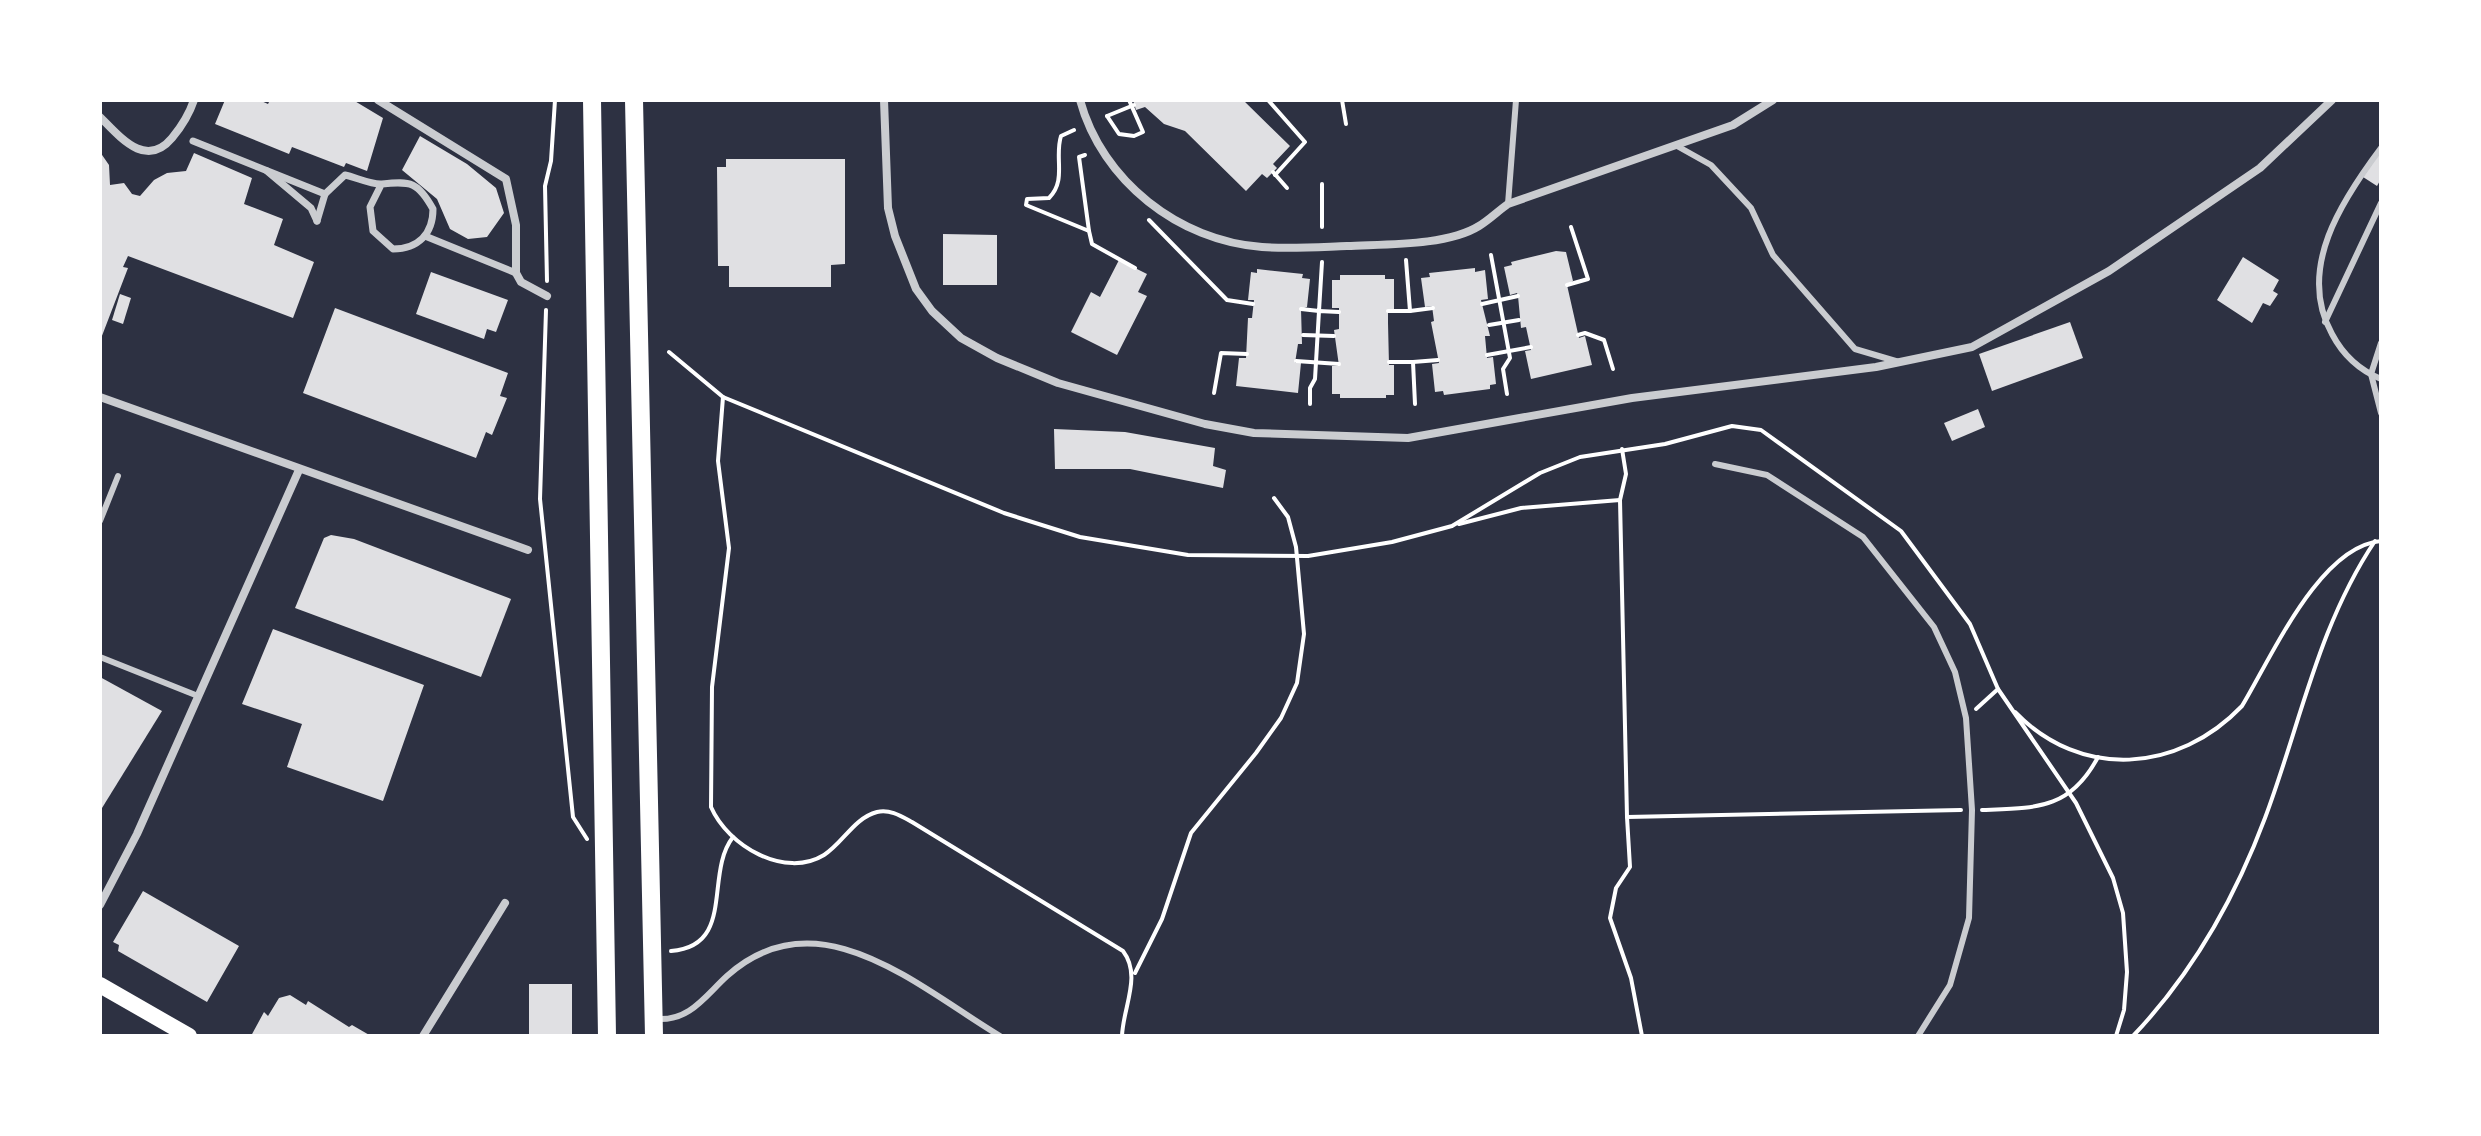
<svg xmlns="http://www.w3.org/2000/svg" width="2481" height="1136" viewBox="0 0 2481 1136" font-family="'Source Sans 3',sans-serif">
	<rect width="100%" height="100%" fill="#2d3142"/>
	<g fill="#e0e0e3">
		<path d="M225 100H259L268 104 270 100H353L383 118 367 171 346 163 344 167 292 147 289 154 215 124Z"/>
		<path d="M1133 100H1243L1290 146 1273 164 1277 168 1267 178 1262 174 1246 191 1185 131 1164 124 1145 107 1136 110Z"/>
		<path d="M420 136 467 164 496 188 504 213 487 237 468 239 450 229 437 199 402 170Z"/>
		<path d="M2381 151V179L2377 186 2363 177Z"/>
		<path d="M100 152 109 165 110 185 124 183 132 194 140 196 154 180 167 173 186 171 194 153 252 178 244 204 283 219 274 245 314 262 293 318 128 256 123 267 128 268 100 341Z"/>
		<path d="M726 159H845V264L831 265V287H729V266H718L717 167H726Z"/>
		<path d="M943 234 997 235V285H943Z"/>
		<path d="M1556 251 1566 252 1573 281 1567 285 1579 338 1585 336 1592 365 1531 379 1525 351 1531 350 1526 327 1521 328 1518 296 1517 293 1510 295 1504 267 1512 265 1511 262Z"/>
		<path d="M2243 257 2279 280 2273 291 2278 294 2270 306 2263 303 2252 323 2217 300Z"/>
		<path d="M1119 260 1147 274 1138 292 1147 296 1117 355 1071 332 1091 292 1100 297Z"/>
		<path d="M1475 268V272L1485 270 1488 299 1481 300 1490 336H1485L1487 358 1493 357 1496 384 1490 385V389L1444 395 1443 391 1435 392 1432 364 1439 363 1431 322 1434 321 1432 306 1425 307 1421 278 1430 277 1429 273Z"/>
		<path d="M1257 269 1303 274 1302 278 1310 279 1307 307 1301 309 1302 344H1298L1295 363H1301L1298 393 1236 386 1239 358H1246L1248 318H1252L1254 300H1248L1251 272 1257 273Z"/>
		<path d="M431 272 508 300 496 332 487 329 484 339 416 314Z"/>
		<path d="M1340 275H1385V279H1394V309H1388V323L1389 365H1394V395H1386V398H1340V394H1332V366H1339L1334 330 1339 329V308H1332V280H1340Z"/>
		<path d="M120 294 131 298 123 324 112 320Z"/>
		<path d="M335 308 508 373 500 396 507 398 492 435 486 432 476 458 303 393Z"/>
		<path d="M2070 322 2083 358 1992 391 1979 354Z"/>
		<path d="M1978 409 1985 427 1952 441 1944 423Z"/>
		<path d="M1054 429 1125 432 1215 448 1213 466 1226 470 1223 488 1130 469H1055Z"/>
		<path d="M331 535 354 539 511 599 481 677 295 608 324 538Z"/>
		<path d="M273 629 424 685 383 801 287 767 302 724 242 704Z"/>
		<path d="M100 677 162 711 102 808 100 806Z"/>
		<path d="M143 891 239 946 207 1002 118 951 119 945 113 942Z"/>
		<rect x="529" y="984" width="43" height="52"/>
		<path d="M290 995 306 1005 308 1001 349 1027 352 1025 371 1036H251L264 1012 268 1016 279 998Z"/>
	</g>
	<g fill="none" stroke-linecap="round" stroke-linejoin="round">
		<g stroke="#fff" stroke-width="4">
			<path d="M1268 100 1305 142 1275 175"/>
			<path d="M1342 100 1346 124"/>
			<path d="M1107 116 1119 134 1134 136 1143 132 1129 100"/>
			<path d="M1107 116 1134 105"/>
			<path d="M1074 130 1061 136C1054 158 1067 180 1049 198L1027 199 1026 205 1089 231 1092 244 1135 268"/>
			<path d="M1085 155 1079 157 1089 231"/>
			<path d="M1273 172 1287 188"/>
			<path d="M1322 184V227"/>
			<path d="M1149 220 1227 300 1253 304"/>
			<path d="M1491 255 1510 358 1503 369 1507 394"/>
			<path d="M547 281 545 186 551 161 555 100"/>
			<path d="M1567 285 1588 279 1571 227"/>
			<path d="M1482 304 1518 296"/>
			<path d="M1301 309 1319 311 1322 262"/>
			<path d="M546 310 540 499 573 817 587 839"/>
			<path d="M1388 311H1410L1406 260"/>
			<path d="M1410 311 1433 308"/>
			<path d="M1489 325 1519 320"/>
			<path d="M1303 335 1334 336"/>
			<path d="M1578 335 1585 333 1604 340 1613 369"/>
			<path d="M669 352 723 397 1004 513 1080 537 1188 555 1308 556 1392 542 1452 526 1540 473 1580 457 1665 444 1732 426 1761 430 1901 531 1970 624 1998 689 2076 803 2113 878 2123 913 2127 972 2124 1010 2116 1036"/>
			<path d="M1487 355 1531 347"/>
			<path d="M1296 361 1339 364"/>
			<path d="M1389 362H1413L1415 404"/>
			<path d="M1413 362 1438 360"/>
			<path d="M1214 393 1221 353 1247 354"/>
			<path d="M723 397 718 461 729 548 712 687 711 807C728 846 785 879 824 855 843 843 854 818 877 812 890 809 901 816 912 822L1123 951C1142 976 1123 1007 1122 1036"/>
			<path d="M1310 404V388L1315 379 1319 311 1339 312"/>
			<path d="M1620 500 1626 474 1622 449"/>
			<path d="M1459 524 1521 508 1620 500 1627 817"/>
			<path d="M1976 709 1998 689"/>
			<path d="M2015 712C2081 780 2178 773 2242 706 2272 656 2320 546 2381 541"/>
			<path d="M1982 810C2036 808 2070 810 2098 757"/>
			<path d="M671 951C736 946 704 874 733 837"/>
			<path d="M1135 973 1162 919 1191 833 1256 753 1281 718 1297 683 1304 634 1296 547 1288 517 1274 498"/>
			<path d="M1642 1036 1631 978 1610 918 1616 888 1630 867 1627 817 1961 810"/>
			<path d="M2133 1036C2192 974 2235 898 2265 818 2300 725 2318 626 2375 541"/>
		</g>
		<g stroke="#caccd0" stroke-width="6">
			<path d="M1677 146 1711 165 1751 208 1773 255 1855 349 1899 362"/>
			<path d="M2381 148C2342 200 2296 269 2332 334 2343 355 2359 370 2381 379"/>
			<path d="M1508 204 1516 100"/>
			<path d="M2325 322 2381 203"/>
			<path d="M2381 343 2371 374 2381 413"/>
			<path d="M1715 464 1767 475 1863 537 1934 627 1955 672 1966 718 1972 810 1969 918 1950 985 1918 1036"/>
			<path d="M100 521 118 476"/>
			<path d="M100 657 198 696"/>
			<path d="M657 1019C690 1021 705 996 727 976 818 894 918 987 1000 1036"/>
		</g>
		<g stroke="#caccd0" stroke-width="7">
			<path d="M193 141 325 194 345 175C355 177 372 185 382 184 411 181 418 182 433 209 433 234 418 249 393 249L373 231 370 207 381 185"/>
			<path d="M267 171 311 208 317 221"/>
			<path d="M317 221 325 194"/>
			<path d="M425 236 516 273"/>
		</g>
		<g stroke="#caccd0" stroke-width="8">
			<path d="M378 100 506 179 516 225V273L521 282 547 296"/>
			<path d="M884 100 888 208 895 236 916 289 932 311 961 338 997 358 1058 383 1205 424 1254 433 1408 438 1632 398 1876 367 1972 347 2109 271 2260 168 2332 100"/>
			<path d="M1080 100C1102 181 1179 241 1262 247 1290 249 1319 247 1347 246 1385 244 1447 246 1479 226 1489 220 1498 211 1508 204L1733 125 1773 100"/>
			<path d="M100 117C121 138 146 169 172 138 182 126 189 115 194 100"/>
			<path d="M100 397 528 550"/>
			<path d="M100 905 137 834 299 470"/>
			<path d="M423 1036 505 903"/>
		</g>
		<path stroke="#fff" stroke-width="16" d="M100 985 189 1036"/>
		<g stroke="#fff" stroke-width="18">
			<path d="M592 100 607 1036"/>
			<path d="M634 100 654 1036"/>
		</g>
	</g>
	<rect width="2481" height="1136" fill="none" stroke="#ffffff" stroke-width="204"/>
</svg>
